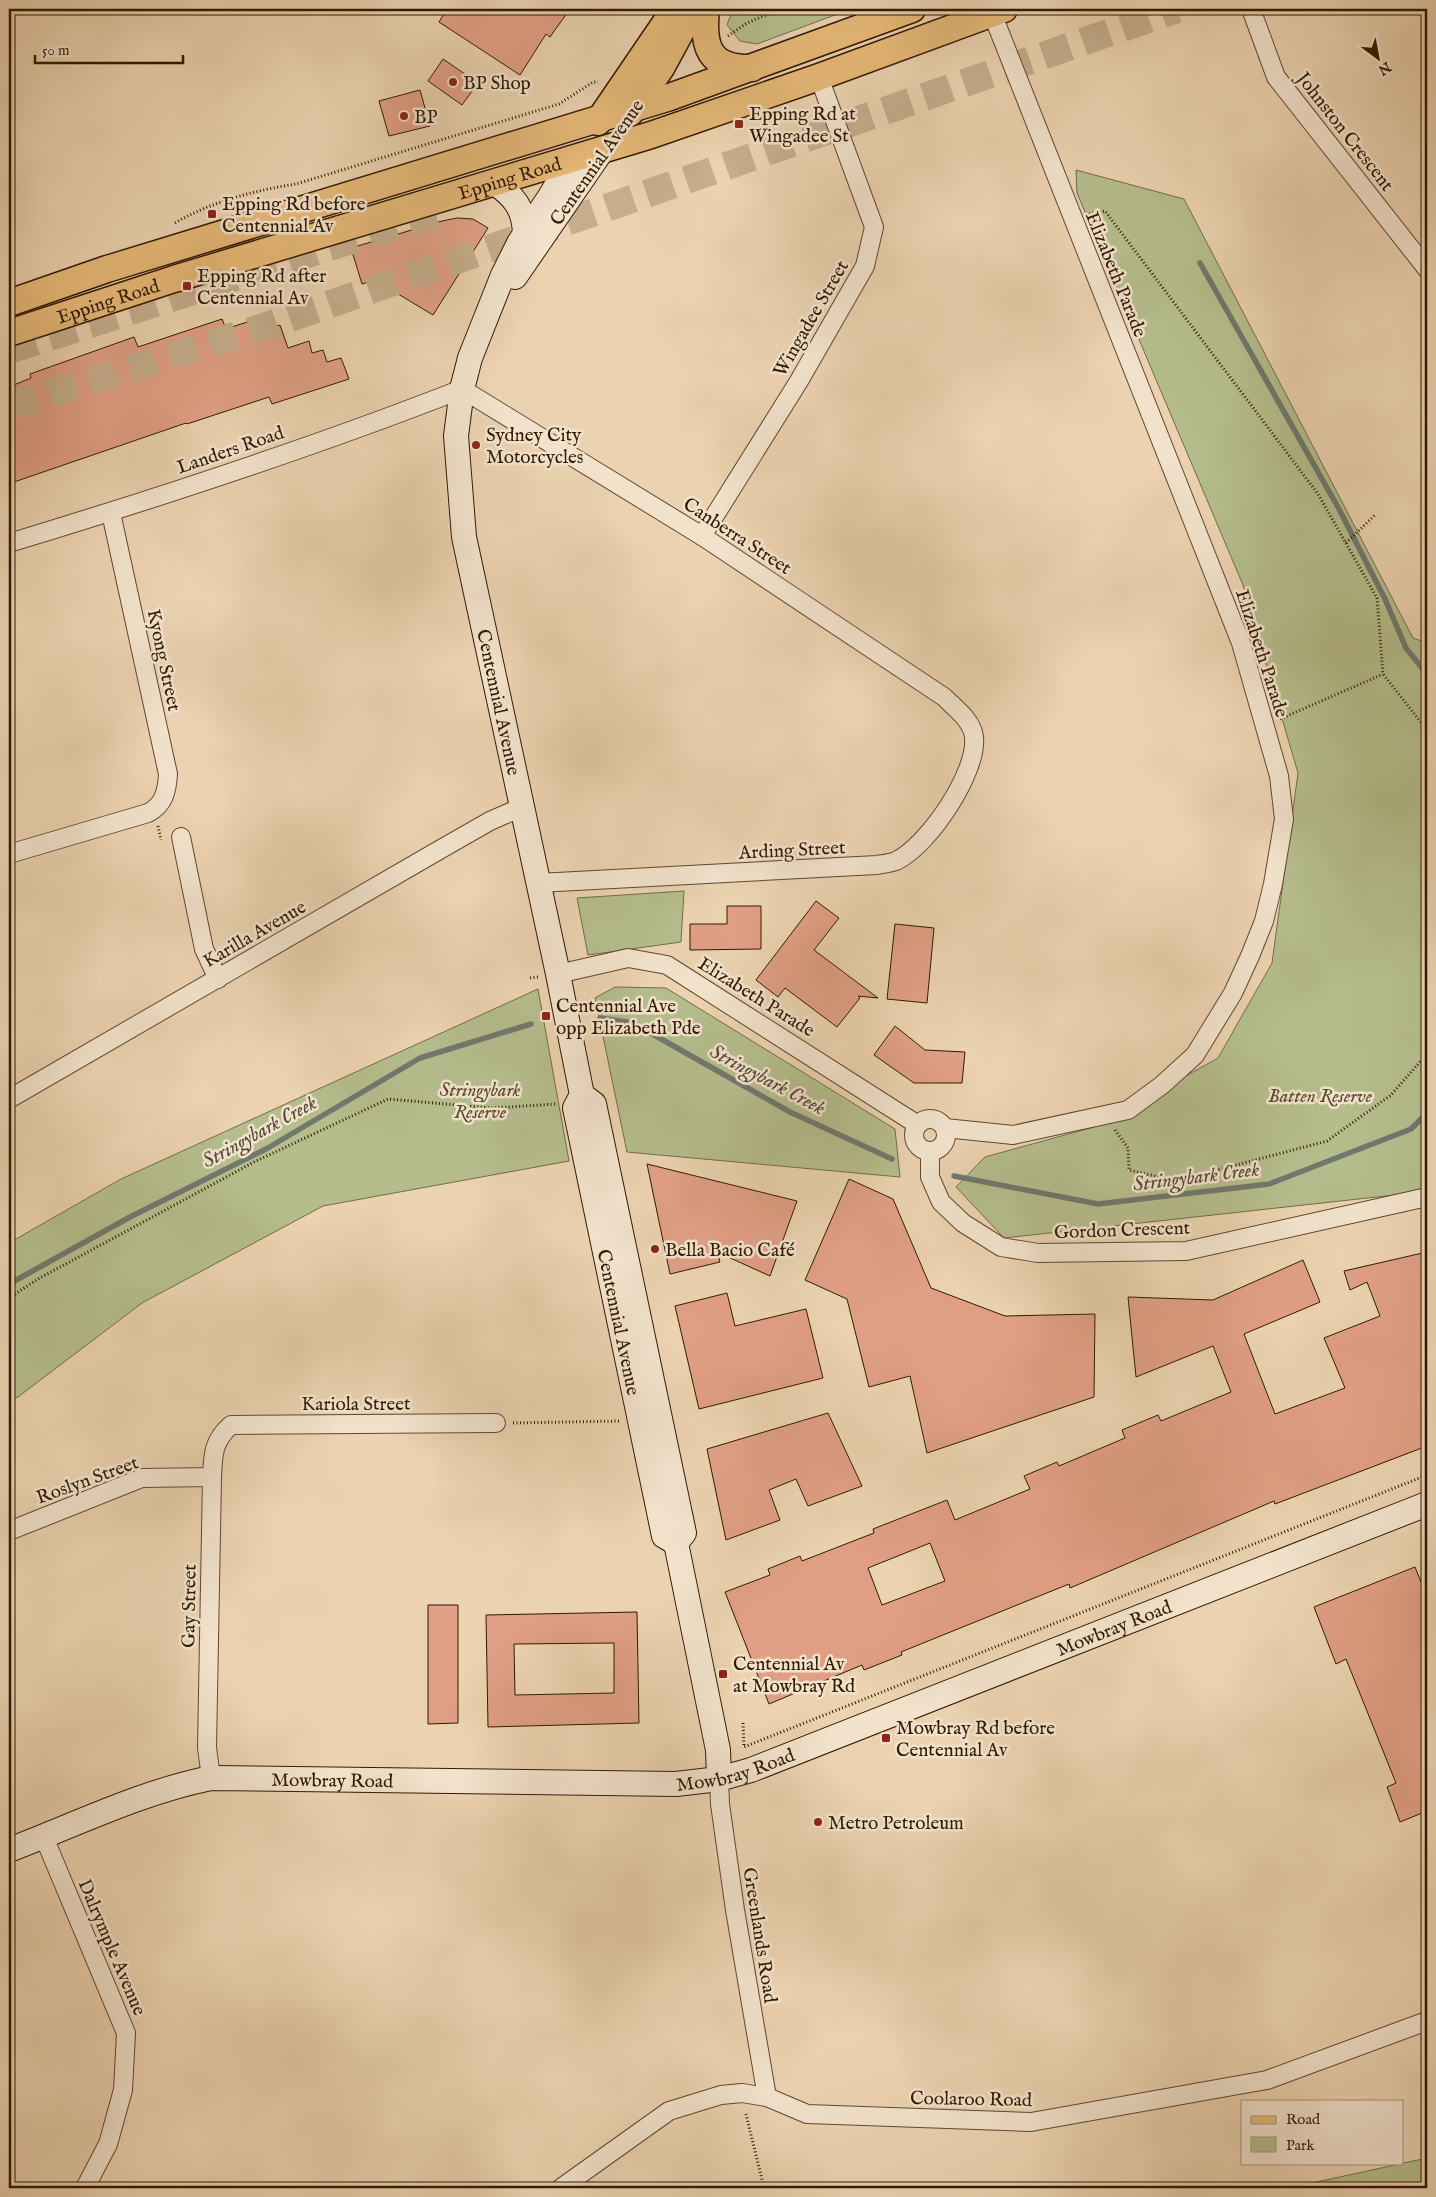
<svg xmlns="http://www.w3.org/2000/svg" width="1436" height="2197" viewBox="0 0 1436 2197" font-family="'IM FELL English',serif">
	<rect width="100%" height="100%" fill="#ebd2b0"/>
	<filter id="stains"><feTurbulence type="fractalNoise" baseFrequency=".004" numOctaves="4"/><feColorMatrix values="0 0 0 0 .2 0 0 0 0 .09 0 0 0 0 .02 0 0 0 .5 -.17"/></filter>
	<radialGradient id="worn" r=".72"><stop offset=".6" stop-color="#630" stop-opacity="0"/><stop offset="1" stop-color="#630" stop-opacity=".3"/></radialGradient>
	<g fill="#b5bd8d" stroke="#736c48">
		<path d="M733 9H851L757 44 740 41 727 25Z"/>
		<path d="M1076 170 1184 199 1413 638 1427 643V1185L1413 1193 1004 1238 956 1187 985 1157 1094 1127 1218 1058 1272 963 1298 773 1243 585 1077 193Z"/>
		<path d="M684 891 681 942 588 955 577 898Z"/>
		<path d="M615 987 666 988 895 1129 900 1177 627 1152 595 998Z"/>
		<path d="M538 989 569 1161 323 1206 142 1303 18 1397 9 1400V1243L121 1179Z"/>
		<path d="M1427 2158V2188H1289Z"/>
	</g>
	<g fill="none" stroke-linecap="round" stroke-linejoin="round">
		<g stroke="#71786d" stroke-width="5.5">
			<path d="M1200 263 1339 509 1385 599 1406 648 1427 674"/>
			<path d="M600 1018 633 1023 790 1112 892 1159"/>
			<path d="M954 1176 1098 1204 1269 1184 1411 1129 1427 1113"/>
			<path d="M9 1284 130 1217 266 1149 420 1058 531 1024"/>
		</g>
	</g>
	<g fill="#e09f85" stroke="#311a02" fill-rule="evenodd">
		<path d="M447 9H570L550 37 546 34 520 75 439 22Z"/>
		<path d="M443 59 478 83 462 105 428 81Z"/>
		<path d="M420 90 430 126 389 136 379 101Z"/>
		<path d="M457 218 473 219 488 228 433 315 375 280 362 284 351 248 442 221Z"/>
		<path d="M259 318 263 331 280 325 288 348 309 341 312 353 323 350 327 362 341 358 349 379 272 404 269 397 187 424 186 423 14 482 9 467V387L31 378 30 374 134 337 138 347 222 319 226 329Z"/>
		<path d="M816 901 839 918 814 950 878 998 858 996 860 998 837 1027 785 988 778 997 756 980Z"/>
		<path d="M727 906H761V949L690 950V924H727Z"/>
		<path d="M895 924 934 928 927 1003 887 999Z"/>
		<path d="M895 1026 925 1050 965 1052 962 1083H914L874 1055Z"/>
		<path d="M647 1164 797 1201 770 1276 717 1252 720 1262 670 1274Z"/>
		<path d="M849 1179 893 1199 931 1288 1005 1316 1095 1314 1094 1397 927 1453 910 1376 869 1387 847 1299 805 1280Z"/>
		<path d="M1427 1252V1446L1275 1504 1274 1501 1070 1588 1069 1584 901 1652 902 1655 864 1670 862 1665 769 1704 725 1592 770 1575 768 1569 800 1556 802 1561 874 1533 873 1529 947 1500 955 1520 1030 1489 1024 1476 1057 1462 1059 1466 1125 1438 1122 1430 1158 1415 1161 1421 1231 1392 1213 1346 1136 1377 1128 1297 1213 1300 1303 1260 1320 1302 1244 1334 1275 1414 1345 1388 1324 1338 1380 1316 1367 1282 1350 1290 1344 1271ZM930 1543 945 1581 882 1605 868 1568Z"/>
		<path d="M727 1293 735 1326 806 1309 823 1378 699 1409 675 1306Z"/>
		<path d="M828 1413 862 1486 808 1506 796 1479 769 1490 780 1520 726 1540 707 1449Z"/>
		<path d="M1415 1567 1427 1597V1811L1400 1822 1387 1787 1396 1783 1346 1659 1336 1664 1314 1607Z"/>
		<path d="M428 1605H458V1723L428 1724Z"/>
		<path d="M637 1612 639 1723 488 1727 486 1615ZM614 1643V1693L515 1695 514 1644Z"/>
	</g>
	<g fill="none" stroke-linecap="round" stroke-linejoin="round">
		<g stroke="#c6ad8d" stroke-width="28" stroke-dasharray="28 14" stroke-linecap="butt">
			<path d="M9 350 448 209"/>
			<path d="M9 406 270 325 1177 9"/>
		</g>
		<g stroke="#60482e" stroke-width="20">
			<g id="street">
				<path d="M1251 9 1276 77 1427 269"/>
				<path d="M702 536 799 381 865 266 874 227 819 77"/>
				<path d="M9 543C161 497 314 447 462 389L702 536 944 697C955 708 972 720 974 737 978 772 928 846 896 861 891 863 883 864 877 865L538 883"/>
				<path d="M181 837 204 949 218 979"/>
				<path d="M9 854 148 813C164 805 167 791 168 774L111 513"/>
				<path d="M558 974 628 958 667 965 918 1125"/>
				<path d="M9 1099 441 849 490 821 522 807"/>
				<circle cx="930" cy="1135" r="16"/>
				<path d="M945 1128 1013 1135 1128 1110 1162 1085 1195 1055 1233 993 1250 956 1264 921 1273 884 1284 819 1279 776 1241 643 992 13"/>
				<path d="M930 1151V1177L941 1202 963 1223 1001 1247 1038 1253 1186 1251 1427 1197"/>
				<path d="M9 1531 142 1478 212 1477"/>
				<path d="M211 1778 207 1748 212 1477C213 1454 213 1441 231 1425L496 1423"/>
				<path d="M719 1779 720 1804 735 1910 767 2097"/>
				<path d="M44 1837 126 2033 123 2090 108 2144 85 2188"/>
				<path d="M561 2188 669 2111 721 2095 742 2093 767 2097 807 2114 1031 2122 1267 2080 1427 2021"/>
			</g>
		</g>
		<g stroke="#311a02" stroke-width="26">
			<g id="secondary">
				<path id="s1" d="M572 159 549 198 519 243 503 275 470 358 462 389 456 436 464 537 558 974 582 1095 575 1108 664 1536 676 1543"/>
				<path d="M495 183C515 197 524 209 525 234"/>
				<path d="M515 277 603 149"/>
				<path d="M582 1095 594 1104 684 1533 676 1543 718 1750 719 1779"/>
				<path id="s2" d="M9 1850C75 1825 141 1792 211 1778L676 1784 719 1779 751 1770 1427 1504"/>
			</g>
		</g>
		<g stroke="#311a02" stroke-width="29">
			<g id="primary">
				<path d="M706 9C702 47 709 69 752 68"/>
				<path d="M630 113 661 68 693 9"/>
				<path d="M598 122 675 9"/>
				<path d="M9 303 107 269 667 98 912 9"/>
				<path id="s3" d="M9 333 174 279 651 135 819 77 1004 9"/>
			</g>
		</g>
		<g stroke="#311a02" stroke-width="3" stroke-dasharray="1 2.5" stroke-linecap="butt">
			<path d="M728 36 747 23 780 9"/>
			<path d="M1089 214 1105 211 1318 494 1377 598 1383 674 1427 730"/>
			<path d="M175 223C210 202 256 190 296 184L559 104 593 82H598"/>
			<path d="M1346 543 1376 514"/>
			<path d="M1280 719 1383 674"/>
			<path d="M158 826 161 840"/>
			<path d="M530 978 538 977"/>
			<path d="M1115 1130 1128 1148 1129 1170 1176 1181 1327 1141 1391 1095 1427 1054"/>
			<path d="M9 1298 38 1279 254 1162 388 1099 492 1108 556 1104"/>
			<path d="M513 1423 619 1421"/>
			<path d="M743 1723 744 1747 1427 1475"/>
			<path d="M746 2114 764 2188"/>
		</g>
		<use href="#street" stroke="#f2e2cc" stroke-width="18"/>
		<use href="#secondary" stroke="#f2e2cc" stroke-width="24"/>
		<use href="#primary" stroke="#e6b978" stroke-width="26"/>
	</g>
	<g fill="#8f2418" stroke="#f2e2cc" stroke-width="2">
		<circle cx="453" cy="82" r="5"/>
		<circle cx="404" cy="116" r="5"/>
		<rect x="734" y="119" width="10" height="10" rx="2.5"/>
		<rect x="207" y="209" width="10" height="10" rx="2.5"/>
		<rect x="182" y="281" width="10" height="10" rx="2.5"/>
		<circle cx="476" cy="445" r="5"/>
		<rect x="541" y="1011" width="10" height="10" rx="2.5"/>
		<circle cx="655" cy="1249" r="5"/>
		<rect x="718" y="1669" width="10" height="10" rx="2.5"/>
		<rect x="881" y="1733" width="10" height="10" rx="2.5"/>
		<circle cx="818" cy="1822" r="5"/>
	</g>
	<g text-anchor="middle" stroke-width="5" stroke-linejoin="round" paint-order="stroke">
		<g font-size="19" fill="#311a02" stroke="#f2e2cc" text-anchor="start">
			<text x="463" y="89">BP Shop</text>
			<text x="749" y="120">Epping Rd at<tspan x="749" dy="22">Wingadee St</tspan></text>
			<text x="414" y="123">BP</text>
			<text x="222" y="210">Epping Rd before<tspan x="222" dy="22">Centennial Av</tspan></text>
			<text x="197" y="282">Epping Rd after<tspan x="197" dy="22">Centennial Av</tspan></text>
			<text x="486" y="441">Sydney City<tspan x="486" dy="22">Motorcycles</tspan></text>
			<text x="556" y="1012">Centennial Ave<tspan x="556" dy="22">opp Elizabeth Pde</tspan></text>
			<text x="665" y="1256">Bella Bacio Café</text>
			<text x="733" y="1670">Centennial Av<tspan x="733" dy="22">at Mowbray Rd</tspan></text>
			<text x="896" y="1734">Mowbray Rd before<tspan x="896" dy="22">Centennial Av</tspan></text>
			<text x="828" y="1829">Metro Petroleum</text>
		</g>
		<g font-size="19" fill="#311a02" stroke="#f2e2cc">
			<text transform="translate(1346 131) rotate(52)" y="7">Johnston Crescent</text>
			<text transform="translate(596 162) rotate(-55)" y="7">Centennial Avenue</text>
			<text dy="7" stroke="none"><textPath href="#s3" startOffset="524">Epping Road</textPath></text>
			<text transform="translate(1117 274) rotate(68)" y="7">Elizabeth Parade</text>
			<text dy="7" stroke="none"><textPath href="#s3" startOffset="104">Epping Road</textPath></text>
			<text transform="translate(810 318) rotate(-60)" y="7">Wingadee Street</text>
			<text transform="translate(230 449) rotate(-19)" y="7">Landers Road</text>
			<text transform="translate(738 535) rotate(33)" y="7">Canberra Street</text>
			<text transform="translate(1263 653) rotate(72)" y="7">Elizabeth Parade</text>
			<text transform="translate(165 660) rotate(78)" y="7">Kyong Street</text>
			<text dy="7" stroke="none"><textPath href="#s1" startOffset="574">Centennial Avenue</textPath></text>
			<text transform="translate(792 849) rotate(-3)" y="7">Arding Street</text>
			<text transform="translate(254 933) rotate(-30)" y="7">Karilla Avenue</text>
			<text transform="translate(757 996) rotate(32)" y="7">Elizabeth Parade</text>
			<text transform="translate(1122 1229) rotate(-2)" y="7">Gordon Crescent</text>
			<text dy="7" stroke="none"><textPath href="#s1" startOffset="1209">Centennial Avenue</textPath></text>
			<text x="356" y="1410">Kariola Street</text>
			<text transform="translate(87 1479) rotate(-20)" y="7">Roslyn Street</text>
			<text transform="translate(188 1606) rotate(-89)" y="7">Gay Street</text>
			<text dy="7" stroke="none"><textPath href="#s2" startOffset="1146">Mowbray Road</textPath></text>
			<text dy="7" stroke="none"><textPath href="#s2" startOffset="741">Mowbray Road</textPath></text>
			<text dy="7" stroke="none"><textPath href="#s2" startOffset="336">Mowbray Road</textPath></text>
			<text transform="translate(761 1935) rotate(81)" y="7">Greenlands Road</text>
			<text transform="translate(113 1947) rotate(67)" y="7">Dalrymple Avenue</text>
			<text transform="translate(971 2098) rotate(1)" y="7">Coolaroo Road</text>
		</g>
		<g font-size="19" font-style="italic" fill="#594b2c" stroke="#f2e2cc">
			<text x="480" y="1096">Stringybark<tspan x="480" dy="22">Reserve</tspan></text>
			<text x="1320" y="1102">Batten Reserve</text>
		</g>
		<g font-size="20" font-style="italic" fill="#514937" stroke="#f2e2cc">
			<text transform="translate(768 1079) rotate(28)" y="7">Stringybark Creek</text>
			<text transform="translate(259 1131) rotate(-29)" y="7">Stringybark Creek</text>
			<text transform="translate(1196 1176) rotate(-7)" y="7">Stringybark Creek</text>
		</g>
	</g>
	<rect width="1436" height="2197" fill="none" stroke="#ebd2b0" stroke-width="30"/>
	<rect x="10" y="10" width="1416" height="2177" fill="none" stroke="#311a02" stroke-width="2.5"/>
	<rect x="15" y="15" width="1406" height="2167" fill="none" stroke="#311a02"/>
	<rect x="1241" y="2100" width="162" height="65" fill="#f2e2cc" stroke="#a5927b"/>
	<rect x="1251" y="2116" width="25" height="8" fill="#e6b978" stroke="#a5927b"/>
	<text x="1286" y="2124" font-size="15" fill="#311a02">Road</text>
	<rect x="1251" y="2137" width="25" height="15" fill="#b5bd8d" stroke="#a5927b"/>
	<text x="1286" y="2150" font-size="15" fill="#311a02">Park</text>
	<g transform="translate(1378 58) rotate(148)" stroke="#f2e2cc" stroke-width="4" paint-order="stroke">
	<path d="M0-4L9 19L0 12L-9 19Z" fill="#311a02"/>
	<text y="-8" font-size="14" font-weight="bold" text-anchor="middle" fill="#311a02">N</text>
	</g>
	<path d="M35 55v8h148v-8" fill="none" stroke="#311a02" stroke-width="2.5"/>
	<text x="42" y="55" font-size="15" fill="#311a02" stroke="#f2e2cc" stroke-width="4" paint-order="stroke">50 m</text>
	<rect width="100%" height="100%" filter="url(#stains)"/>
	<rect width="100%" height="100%" fill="url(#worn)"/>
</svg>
